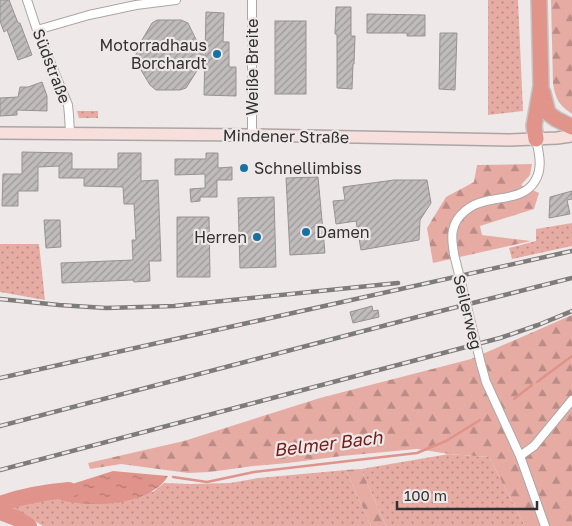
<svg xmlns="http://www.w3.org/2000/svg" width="572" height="526" viewBox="0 0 572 526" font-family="'Golos Text',sans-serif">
	<defs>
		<pattern id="grass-dots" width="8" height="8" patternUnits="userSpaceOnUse" patternTransform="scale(1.25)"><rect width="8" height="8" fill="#e6aca4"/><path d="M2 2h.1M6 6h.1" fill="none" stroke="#bb8c86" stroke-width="1.8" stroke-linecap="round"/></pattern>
		<pattern id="forest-firs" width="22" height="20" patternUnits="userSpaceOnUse" patternTransform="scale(1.25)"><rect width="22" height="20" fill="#e6aca4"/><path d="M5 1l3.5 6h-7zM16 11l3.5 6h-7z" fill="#bb8c86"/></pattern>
		<pattern id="water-ripples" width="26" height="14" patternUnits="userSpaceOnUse" patternTransform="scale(1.25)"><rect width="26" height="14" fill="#df938a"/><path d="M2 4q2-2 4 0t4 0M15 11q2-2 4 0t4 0" fill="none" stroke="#b57871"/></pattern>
		<pattern id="building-hatch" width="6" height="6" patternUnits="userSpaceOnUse" patternTransform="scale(1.25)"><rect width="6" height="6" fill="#c0bcbb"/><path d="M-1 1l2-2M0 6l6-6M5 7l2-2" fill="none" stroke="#9d9998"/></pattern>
	</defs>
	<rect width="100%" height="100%" fill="#eee9e8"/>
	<g fill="url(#grass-dots)">
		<path d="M488 0H518L523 111 488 115Z"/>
		<path d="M77 111H98V118H79Z"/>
		<path d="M572 223V246L512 259 509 248 536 241V229Z"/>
		<path d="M0 244H39L45 300 0 292Z"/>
		<path d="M449 454 489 457 525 526H386L361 469Z"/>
		<path d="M346 470 371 526H43L9 506 52 495 59 499 153 492 164 483 191 484 230 483 259 478Z"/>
	</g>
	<g fill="url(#forest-firs)">
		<path d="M551 0H572V114C559 105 556 100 553 84Z"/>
		<path d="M532 164 530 175 521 185 539 193 534 209 480 226 482 235 531 241 433 263 427 228 446 197 474 182 477 165Z"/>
		<path d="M572 315V526H525L489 457 449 454 417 449 342 456 288 463 253 466 210 472 188 473 121 464 90 469 88 463 184 441 320 398 471 359Z"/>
		<path d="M361 469 386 526H371L346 470Z"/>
	</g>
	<path fill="url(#water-ripples)" d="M113 471 168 476C150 506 91 508 61 500 56 498 51 495 47 492Z"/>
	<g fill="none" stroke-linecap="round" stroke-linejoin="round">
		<g stroke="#df938a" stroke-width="2.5">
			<path d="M537 382 572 356"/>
			<path d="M514 399 532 385"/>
			<path d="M173 477 207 482 254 472 417 453 446 441 480 420"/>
		</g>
		<g stroke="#df938a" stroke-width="16">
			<path d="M0 504C22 496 45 492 69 490"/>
			<path d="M0 512 16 518 29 526"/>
		</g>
	</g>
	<g fill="url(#building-hatch)" stroke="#989392">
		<path d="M0 0H9L18 23H20L32 55 18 60 7 30 4 32 0 21Z"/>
		<path d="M336 7H351V36H355L354 64H353L352 89 337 88V34H335Z"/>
		<path d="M206 12 224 13 223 42H229V67H236V96L204 95Z"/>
		<path d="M367 14 425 15V36H407V33H367Z"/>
		<path d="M157 20H181L188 23 205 58 186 88 180 90H156L150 85 138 65 139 60 136 59V55L137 50H140L139 45 152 23Z"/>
		<rect x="275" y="21" width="31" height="73"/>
		<path d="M440 33H457L455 90 439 89Z"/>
		<path d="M42 82 47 96V111L17 110V115L0 116V98L18 97 20 87H28Z"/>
		<path d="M22 152 72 153V169H118V153H141V181L158 180 161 261H149L150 281 134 282 133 280 62 283 61 263 133 260 132 240H136L134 204H124L123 187 84 186V178H59V166L38 167V191H18V206H2L3 174H22Z"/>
		<path d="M206 153H218V168L232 167V180H217V197H200V201L191 202 190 189 205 188V174L175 175V159H206Z"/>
		<path d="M318 177 325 253 290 255 286 178Z"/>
		<path d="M394 180H427L431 203 420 220 419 240 361 250 356 221 336 224 333 201 345 200 343 187Z"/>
		<path d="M572 191V199L567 200 570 214 549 218 550 197Z"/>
		<path d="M274 197 276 267 240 268 238 198Z"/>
		<path d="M177 217H209L210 277H177Z"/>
		<path d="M44 220H60L61 247 46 248Z"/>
		<path d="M372 306 373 311 378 310 379 317 353 323 350 312Z"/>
	</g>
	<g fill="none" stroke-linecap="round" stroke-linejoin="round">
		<g stroke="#aba6a5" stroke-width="10">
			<g id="minor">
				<path d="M27 0 37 30 68 105 69 115 70 133"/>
				<path d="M252 0V135"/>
				<path d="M37 30 89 15 136 5 176 0"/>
				<path d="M454 254C453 246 451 238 453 230 456 215 471 204 486 201 503 197 525 198 535 181 543 168 539 153 536 139"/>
				<path d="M481 364 486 382 520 456 545 526"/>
				<path d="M520 456 534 446 572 400"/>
			</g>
		</g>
		<g stroke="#aba6a5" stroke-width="14">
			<path id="secondary" d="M0 133 252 135 510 140 557 138 572 136"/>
		</g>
		<g stroke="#c6c5c5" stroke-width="18">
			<g id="motorway">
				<path d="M543 93 548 113 556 119 572 127"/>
				<path d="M536 139 534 126 541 86 539 0"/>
			</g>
		</g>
		<use href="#minor" stroke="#fff" stroke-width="8"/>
		<use href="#secondary" stroke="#f6dfdc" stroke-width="11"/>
		<use href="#motorway" stroke="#e1948a" stroke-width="15"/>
		<g stroke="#7e7b7b" stroke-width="4.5">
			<g id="rail">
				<path d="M0 299 59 305 106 308 174 306 398 283"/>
				<path d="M0 378 572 251"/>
				<path d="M0 426 425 315 572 278"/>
				<path d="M0 470 500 338 538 325 572 311"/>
			</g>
		</g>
		<use href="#rail" stroke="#eee9e8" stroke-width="2.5" stroke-dasharray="8" stroke-linecap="butt"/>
		<g stroke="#aba6a5" stroke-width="10" stroke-linecap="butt">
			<path id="minor-bridge" d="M454 254 481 364"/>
		</g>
		<use href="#minor-bridge" stroke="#fff" stroke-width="8"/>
	</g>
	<g fill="#1772a1" stroke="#eee9e8" stroke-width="2">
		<circle cx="217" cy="54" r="5"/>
		<circle cx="244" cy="168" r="5"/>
		<circle cx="306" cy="232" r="5"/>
		<circle cx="257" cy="237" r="5"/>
	</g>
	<g text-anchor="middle" stroke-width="4.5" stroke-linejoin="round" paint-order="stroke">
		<g font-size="16" fill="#323030" stroke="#eee9e8" text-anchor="end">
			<text x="207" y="51">Motorradhaus<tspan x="207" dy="18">Borchardt</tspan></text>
			<text x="254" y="174" text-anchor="start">Schnellimbiss</text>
			<text x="316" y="238" text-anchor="start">Damen</text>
			<text x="247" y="243">Herren</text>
		</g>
		<g font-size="16" fill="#323030" stroke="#eee9e8">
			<text transform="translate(52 66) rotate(69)" y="6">Südstraße</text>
			<text transform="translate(252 67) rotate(-90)" y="6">Weiße Breite</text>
			<text transform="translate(286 136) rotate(1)" y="6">Mindener Straße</text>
			<text transform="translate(468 312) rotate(76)" y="6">Seilerweg</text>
		</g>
		<g font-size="18" font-style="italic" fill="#741c18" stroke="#eee9e8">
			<text transform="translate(328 444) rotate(-7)" y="6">Belmer Bach</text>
		</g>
	</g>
	<path d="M397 501v8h140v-8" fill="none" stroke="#323030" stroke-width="2.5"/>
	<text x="404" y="501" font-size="15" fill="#323030" stroke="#eee9e8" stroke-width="4" paint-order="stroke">100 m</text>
</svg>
